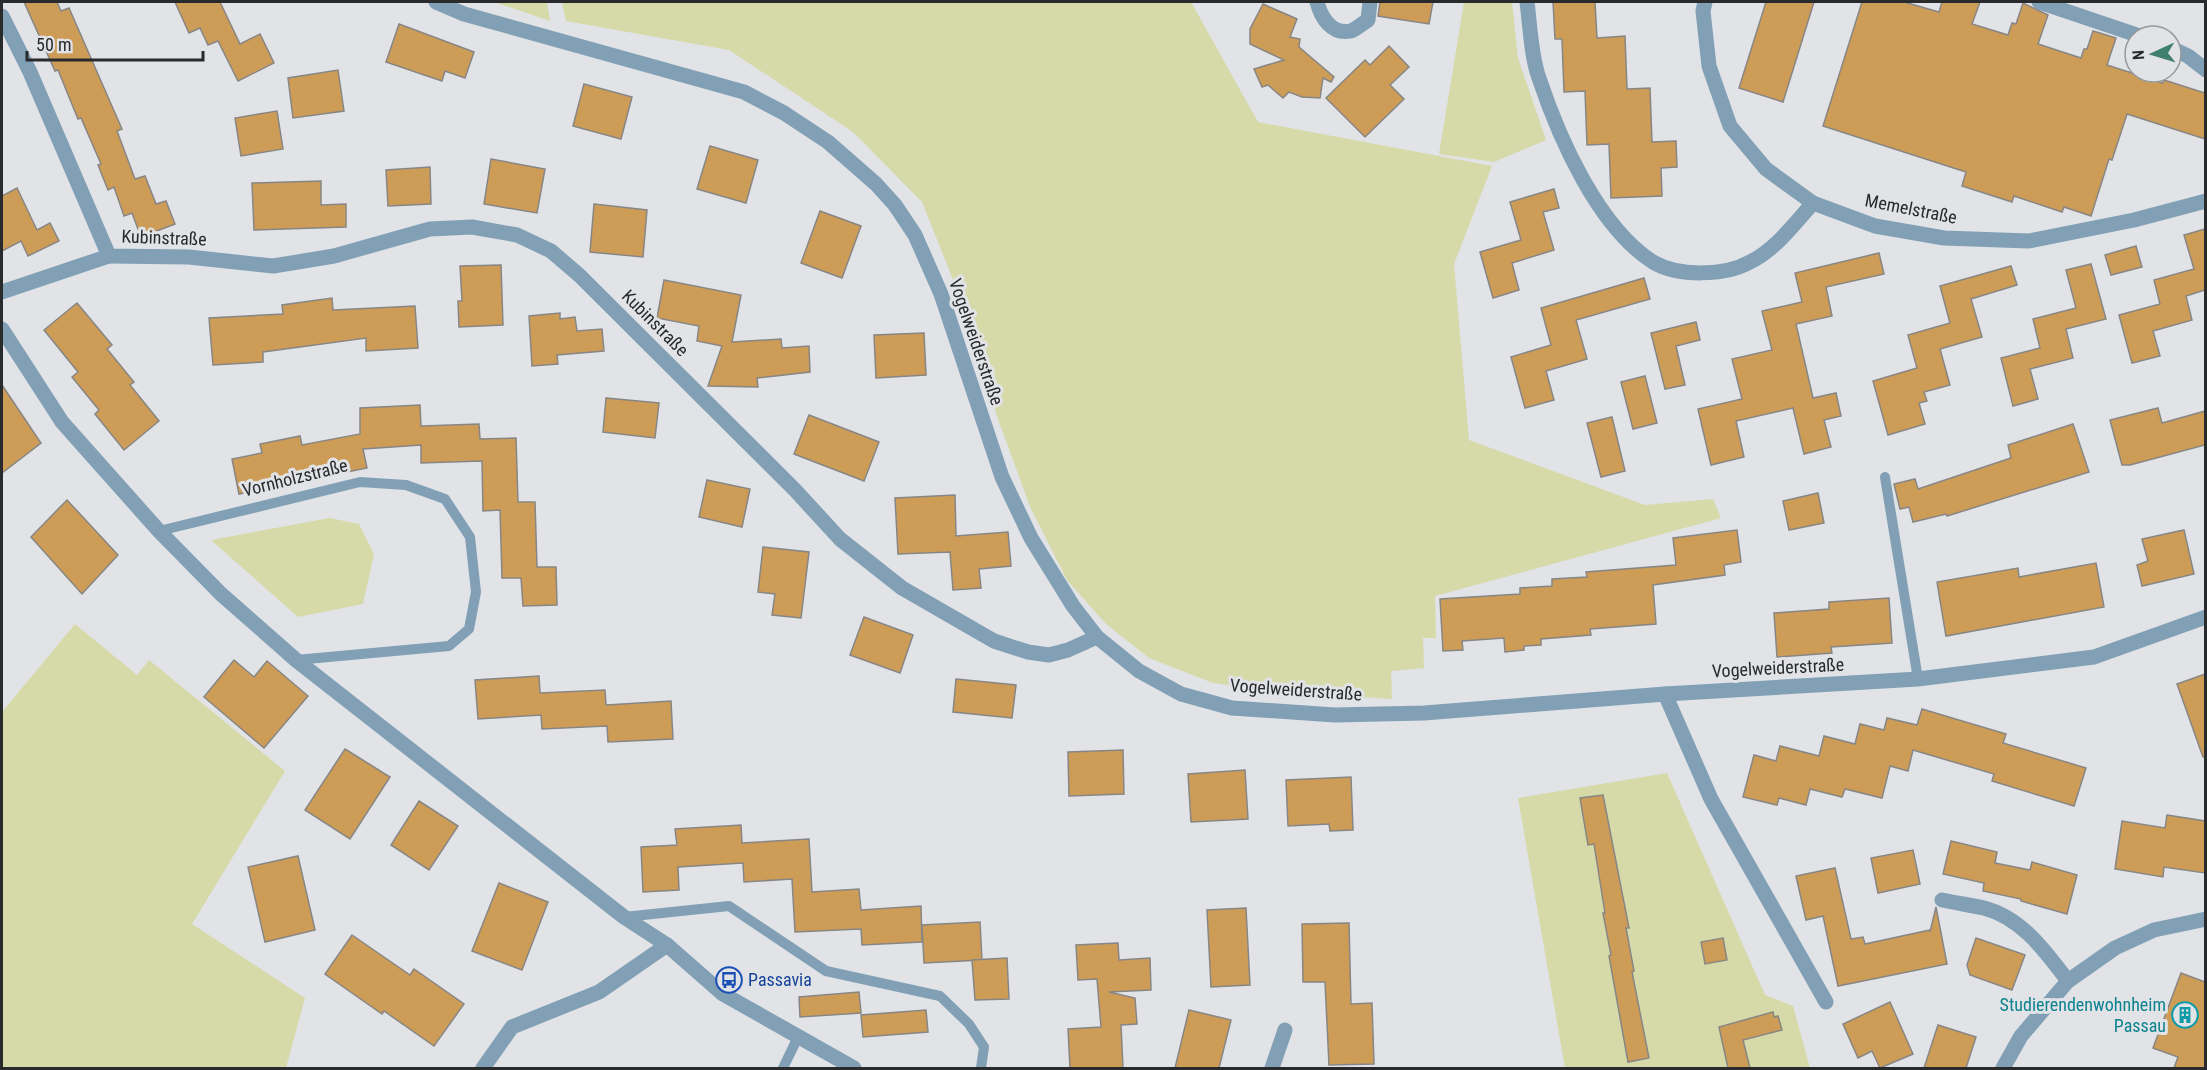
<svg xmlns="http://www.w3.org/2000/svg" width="2207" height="1070" viewBox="0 0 2207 1070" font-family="'Roboto Condensed',sans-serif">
	<rect width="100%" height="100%" fill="#e1e3e6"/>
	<g fill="#d6daa8">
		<path d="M494 2H547L550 21Z"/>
		<path d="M562 2H1191L1258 122 1492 166 1454 264 1469 440 1645 505 1713 499 1721 518 1435 596 1436 638H1423L1424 668 1391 671 1392 699 1298 693 1213 683 1149 658 1106 624 1067 580 1030 507 998 419 952 277 922 202 853 132 729 50 566 21Z"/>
		<path d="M1464 2H1512L1518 58 1546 140 1494 162 1439 154Z"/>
		<path d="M330 518 359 524 374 554 363 604 298 617 211 540Z"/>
		<path d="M75 624 137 675 149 660 285 771 192 924 305 998 286 1068H2V712Z"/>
		<path d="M1667 773 1765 995 1793 1006 1810 1068H1565L1518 798Z"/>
	</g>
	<g fill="#cd9d58" stroke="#888684" stroke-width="1.5">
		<path d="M24 2H57L61 11 69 8 122 129 117 131 135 179 145 176 156 204 166 201 175 224 141 237 132 213 124 216 114 187 108 190 98 165 101 164 81 118 78 119 58 70 55 71Z"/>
		<path d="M175 2H220L240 44 260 34 274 63 238 81 218 41 208 45 200 28 189 33Z"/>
		<path d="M1380 2H1433L1429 24 1378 16Z"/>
		<path d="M1553 2H1595L1597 38 1625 36 1627 89 1650 88 1652 142 1676 141 1677 167 1661 168 1662 196 1611 198 1609 144 1587 145 1585 91 1564 92 1562 39H1555Z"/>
		<path d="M1766 2H1814L1783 102 1739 88Z"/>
		<path d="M1862 2H1904L1939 12 1942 2H1980L1972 24 2008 35 2012 23 2016 24 2023 3 2048 15 2038 44 2081 58 2084 49H2087L2093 31 2116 38 2107 65 2163 83 2164 80 2205 93V139L2127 114 2112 160 2109 159 2091 216 2064 207 2062 212 2014 196 2012 202 1962 186 1966 172 1823 126Z"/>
		<path d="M1263 4 1297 19 1290 37 1300 39 1299 47 1334 77 1331 82 1323 78 1320 98 1302 97 1289 92 1283 98 1268 85 1262 87 1254 69 1284 60 1250 44V29Z"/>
		<path d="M399 24 474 52 465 78 445 71 442 81 386 62Z"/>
		<path d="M1389 46 1409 67 1390 85 1404 99 1365 137 1326 98 1365 60 1370 65Z"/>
		<path d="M338 70 344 111 293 118 288 78Z"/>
		<path d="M584 84 632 97 621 139 573 126Z"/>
		<path d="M277 111 283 149 241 156 235 118Z"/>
		<path d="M710 146 758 160 746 203 697 189Z"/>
		<path d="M491 159 545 169 537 213 484 204Z"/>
		<path d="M430 167 431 204 388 206 386 170Z"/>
		<path d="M321 181V205L346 204V227L254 230 252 183Z"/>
		<path d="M17 188 37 230 50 223 59 241 28 256 21 241 2 251V196Z"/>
		<path d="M1554 189 1559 208 1543 212 1554 250 1512 263 1519 290 1493 298 1480 252 1521 240 1510 202Z"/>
		<path d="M594 204 647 210 643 257 590 252Z"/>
		<path d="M820 211 861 226 842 278 801 263Z"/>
		<path d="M2205 229V290L2186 296 2192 320 2153 331 2160 356 2132 363 2119 315 2160 304 2154 280 2194 269 2184 235Z"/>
		<path d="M2136 246 2142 267 2111 275 2105 255Z"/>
		<path d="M1879 253 1884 274 1826 287 1832 316 1796 324 1813 398 1836 393 1841 416 1824 420 1831 447 1804 454 1793 408 1736 421 1744 457 1711 465 1698 409 1742 399 1732 359 1772 350 1762 311 1802 302 1795 273Z"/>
		<path d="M2091 264 2106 319 2066 329 2073 358 2030 369 2038 399 2013 406 2001 358 2040 348 2033 319 2076 308 2066 270Z"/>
		<path d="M501 265 503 325 459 327 458 301H462L460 266Z"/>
		<path d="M2011 266 2017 285 1971 299 1982 337 1940 349 1950 385 1924 392 1927 401 1919 403 1925 424 1888 435 1873 381 1917 368 1908 335 1950 323 1940 286Z"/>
		<path d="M1644 278 1650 299 1576 320 1587 359 1546 371 1554 400 1525 408 1511 357 1551 345 1541 308Z"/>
		<path d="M664 280 741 295 732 342 781 339 782 348 809 346 810 372 757 378 758 387 708 386 722 346 697 341 699 326 657 318Z"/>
		<path d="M332 298 333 310 415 306 418 348 366 351V338L263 352V362L213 365 209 318 283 314 282 305Z"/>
		<path d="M77 303 112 345 107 349 134 382 130 385 159 421 124 450 95 414 99 410 72 377 78 372 44 330Z"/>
		<path d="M560 313V319L575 317 577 331 602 329 604 351 557 355 558 364 532 366 529 316Z"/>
		<path d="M1696 322 1700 340 1676 346 1685 385 1665 389 1651 333Z"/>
		<path d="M924 333 926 375 876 378 874 335Z"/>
		<path d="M1645 376 1657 423 1633 429 1621 382Z"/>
		<path d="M2 385 41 443 2 473Z"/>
		<path d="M606 398 659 403 655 438 603 432Z"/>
		<path d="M420 405 421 426 479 424 480 439 516 438 518 502H535L537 567H556L557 605 523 606 521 578H502L500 510 483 511 482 461 421 463V445L363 449 367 468 239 494 232 459 262 453 260 444 300 436 302 445 360 434V408Z"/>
		<path d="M2158 408 2162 423 2205 411V445L2130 465H2122L2110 420Z"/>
		<path d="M809 415 879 442 864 481 794 454Z"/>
		<path d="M1612 417 1625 471 1601 477 1587 423Z"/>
		<path d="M2073 424 2089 472 1947 516 1946 514 1913 522 1909 507 1900 509 1894 484 1915 479 1918 489 2011 458 2008 445Z"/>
		<path d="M707 480 750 489 742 527 699 517Z"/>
		<path d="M1818 493 1824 523 1789 530 1783 501Z"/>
		<path d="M955 495 956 536 1008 532 1011 566 979 569 981 588 953 590 950 552 898 554 895 498Z"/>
		<path d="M67 500 118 555 82 594 31 537Z"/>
		<path d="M1737 530 1741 562 1724 565 1725 575 1653 585 1656 624 1590 629 1591 635 1541 639V645L1524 646V650L1505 652 1504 638 1462 641 1463 650 1443 651 1440 599 1520 594V588L1552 586V579L1587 577 1586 572 1676 565 1673 538Z"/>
		<path d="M2184 530 2194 574 2142 586 2137 565 2148 561 2142 539Z"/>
		<path d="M763 547 809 552 801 618 772 615 775 594 758 592Z"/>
		<path d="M2096 563 2104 607 1946 636 1937 582 2018 568 2019 577Z"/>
		<path d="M1889 598 1892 643 1831 647 1832 653 1777 657 1774 613 1829 609V602Z"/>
		<path d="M864 617 913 635 900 673 850 655Z"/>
		<path d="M234 660 254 677 267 661 308 696 264 748 204 697Z"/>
		<path d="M2205 674V757H2203L2177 684Z"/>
		<path d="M539 676 540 693 605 690 606 705 671 701 673 739 608 742 607 726 542 729 541 715 478 719 475 680Z"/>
		<path d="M956 679 1016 685 1012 718 953 712Z"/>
		<path d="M1922 709 2006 734 2003 743 2086 768 2074 806 1992 781 1994 774 1913 750 1908 771 1890 766 1882 798 1845 789 1842 797 1810 789 1806 805 1779 798 1777 805 1743 797 1754 755 1776 761 1780 746 1819 756 1824 736 1855 744 1860 724 1884 730 1887 718 1917 725Z"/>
		<path d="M345 749 390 777 350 839 305 810Z"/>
		<path d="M1123 750 1124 794 1069 796 1068 752Z"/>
		<path d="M1245 770 1248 819 1191 822 1188 774Z"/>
		<path d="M1351 777 1353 830 1330 831 1329 824 1288 826 1286 780Z"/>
		<path d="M1603 795 1629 928H1626L1634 971 1632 972 1649 1058 1628 1062 1609 956 1611 955 1603 913H1605L1594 844 1588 845 1580 798Z"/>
		<path d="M419 801 458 826 429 870 391 845Z"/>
		<path d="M2167 815 2205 821V873L2164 867 2163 877 2115 869 2122 821 2165 828Z"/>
		<path d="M741 825 742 843 809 839 812 892 859 889 861 910 921 906 922 942 862 945 861 929 795 932 792 879 744 882 743 863 678 867 679 890 643 892 641 847 677 845 675 829Z"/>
		<path d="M1951 841 1997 852 1995 863 2030 870 2032 862 2077 875 2067 914 2021 901V899L1983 891 1984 883 1943 874Z"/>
		<path d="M1913 850 1920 884 1878 893 1871 858Z"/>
		<path d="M298 856 315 930 265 942 248 867Z"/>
		<path d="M1835 868 1851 939 1863 937 1865 944 1930 930V932L1936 907 1947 964 1838 986 1823 916 1806 920 1796 876Z"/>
		<path d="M499 883 548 902 522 970 472 951Z"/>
		<path d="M1246 908 1250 985 1211 987 1207 910Z"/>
		<path d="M980 922 982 960 924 963 922 925Z"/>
		<path d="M1349 923 1351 1004 1372 1003 1374 1064 1329 1065 1325 982H1303L1302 924Z"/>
		<path d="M352 935 410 975 414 969 464 1004 434 1046 384 1011 382 1014 325 974Z"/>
		<path d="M1723 938 1727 960 1705 964 1701 942Z"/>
		<path d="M1976 938 2025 955 2012 990 1970 975 1967 965Z"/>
		<path d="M1118 943 1119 960 1150 958 1151 990 1109 992 1135 998 1137 1024 1121 1025 1123 1068H1070L1068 1029 1101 1027 1097 979 1078 980 1076 945Z"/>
		<path d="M1007 958 1009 999 975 1000 972 960Z"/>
		<path d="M2181 973 2205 982V1068H2174L2178 1057 2153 1048Z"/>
		<path d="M859 992 861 1013 800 1017 799 997Z"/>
		<path d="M1890 1002 1913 1054 1880 1068 1872 1051 1858 1058 1843 1024Z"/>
		<path d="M926 1010 928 1032 863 1037 861 1015Z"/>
		<path d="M1189 1010 1231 1020 1219 1068H1175Z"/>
		<path d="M1773 1012 1774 1017 1778 1016 1782 1030 1743 1040 1750 1068H1728L1719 1027Z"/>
		<path d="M1938 1025 1976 1037 1966 1068H1924Z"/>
	</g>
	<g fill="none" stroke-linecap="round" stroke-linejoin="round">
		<g stroke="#81a0b6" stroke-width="10">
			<path d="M1885 477 1918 679"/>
			<path d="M159 531 360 482 406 485 445 499 470 537 476 592 469 629 449 646 296 660"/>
			<path d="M624 917 729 906 826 971 940 996 969 1024 984 1047 981 1068"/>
			<path d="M783 1068 798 1037"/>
		</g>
		<g stroke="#81a0b6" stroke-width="15">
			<path d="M436 2 464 14 744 92 784 113 828 142 876 184 895 205 915 235 941 294 1002 477 1031 538 1073 606 1097 637 1139 671 1181 694 1232 708 1335 715 1424 713 1665 694 1918 679 2094 657 2206 617"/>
			<path d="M1317 2C1321 17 1331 35 1351 31 1356 29 1363 23 1368 20L1370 2"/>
			<path d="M1527 2C1530 25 1531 56 1539 78 1559 138 1598 227 1653 262 1678 277 1725 276 1750 262 1775 250 1795 223 1813 203"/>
			<path d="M1705 2 1703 11 1709 66 1730 126 1766 169 1813 203 1875 226 1944 238 2029 241 2134 220 2206 201"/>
			<path d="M2039 2 2140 36"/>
			<path d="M2 16 30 72 109 256 189 257 273 266 334 256 430 229 472 227 517 235 551 251 579 275 795 490 840 539 902 588 994 641 1028 652 1049 655 1068 650 1097 637"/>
			<path d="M2171 48 2188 56 2206 70"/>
			<path d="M2 292 109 256"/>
			<path d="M2 329 62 422 159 531 221 594 296 660 624 917 667 945 723 994 854 1068"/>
			<path d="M1665 694 1711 799 1826 1002"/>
			<path d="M1942 900C1956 903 1970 905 1984 908 2022 918 2045 951 2068 981"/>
			<path d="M483 1068 512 1027 599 992 667 945"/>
			<path d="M1272 1068 1285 1030"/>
			<path d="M2003 1068 2021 1036 2068 981 2115 948 2154 930 2206 919"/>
		</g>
	</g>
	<defs>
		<g id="bus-ring" transform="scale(1.35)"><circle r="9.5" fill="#e1e3e6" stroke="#1a4fb4" stroke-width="1.5"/><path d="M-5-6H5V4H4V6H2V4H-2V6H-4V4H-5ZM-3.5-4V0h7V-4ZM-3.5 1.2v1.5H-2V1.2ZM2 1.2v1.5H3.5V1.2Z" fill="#1a4fb4"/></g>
		<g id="building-ring" transform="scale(1.35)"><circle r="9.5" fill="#e1e3e6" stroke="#0f9aa8" stroke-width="1.5"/><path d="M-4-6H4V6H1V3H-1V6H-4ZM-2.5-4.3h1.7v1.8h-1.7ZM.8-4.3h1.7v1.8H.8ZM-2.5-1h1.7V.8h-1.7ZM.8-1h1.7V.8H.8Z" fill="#0f9aa8"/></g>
	</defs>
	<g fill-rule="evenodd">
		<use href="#bus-ring" x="729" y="980"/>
		<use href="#building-ring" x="2185" y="1015"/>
	</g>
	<g text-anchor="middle" stroke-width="6" stroke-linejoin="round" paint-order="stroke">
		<g font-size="18" fill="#292a2b" stroke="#e1e3e6">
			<text transform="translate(1911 209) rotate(11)" y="6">Memelstraße</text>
			<text transform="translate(164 238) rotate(2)" y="6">Kubinstraße</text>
			<text transform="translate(655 323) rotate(45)" y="6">Kubinstraße</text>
			<text transform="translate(976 342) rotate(71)" y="6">Vogelweiderstraße</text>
			<text transform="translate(295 478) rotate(-14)" y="6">Vornholzstraße</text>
			<text transform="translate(1778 668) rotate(-3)" y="6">Vogelweiderstraße</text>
			<text transform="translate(1296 690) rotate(4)" y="6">Vogelweiderstraße</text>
		</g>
		<g font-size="18" fill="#164399" stroke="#e1e3e6" text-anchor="start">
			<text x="748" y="986">Passavia</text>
		</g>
		<g font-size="18" fill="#0d838f" stroke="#e1e3e6" text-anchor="end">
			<text x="2166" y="1011">Studierendenwohnheim<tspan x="2166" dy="21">Passau</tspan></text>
		</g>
	</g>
	<rect width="2207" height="1070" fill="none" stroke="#292a2b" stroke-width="6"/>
	<g transform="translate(2153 54) rotate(266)"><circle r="28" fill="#e1e3e6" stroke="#97999b" stroke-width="1.5"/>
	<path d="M0-4.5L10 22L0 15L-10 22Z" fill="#3f7f6e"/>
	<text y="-9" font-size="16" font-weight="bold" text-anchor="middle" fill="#292a2b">N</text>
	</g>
	<path d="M27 51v9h176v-9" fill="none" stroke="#292a2b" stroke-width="3"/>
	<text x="36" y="51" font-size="18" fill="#292a2b" stroke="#e1e3e6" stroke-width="4.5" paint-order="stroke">50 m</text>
</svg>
